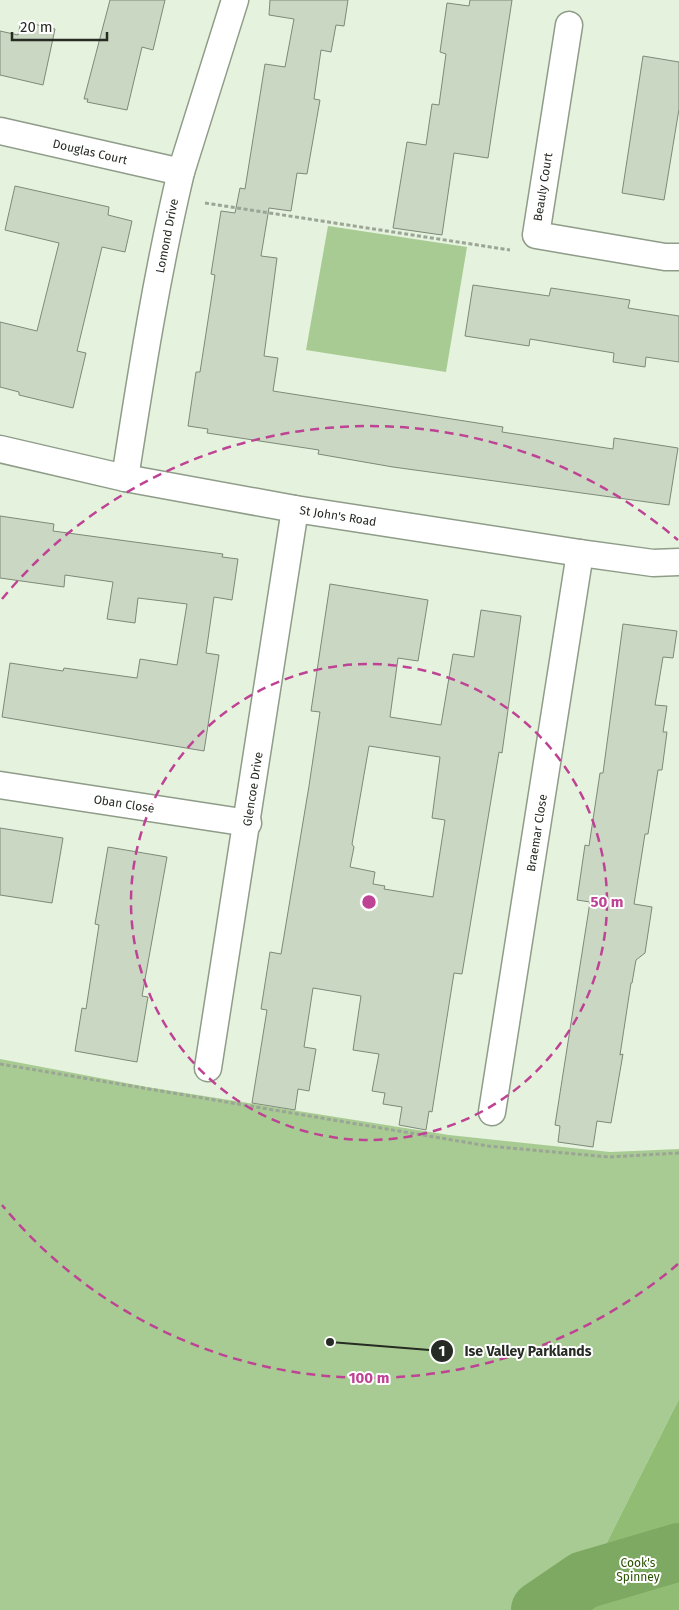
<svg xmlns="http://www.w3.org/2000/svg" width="679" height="1610" viewBox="0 0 679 1610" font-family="'Fira Sans',sans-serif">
	<rect width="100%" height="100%" fill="#e5f2dd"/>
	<g fill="#a8cb93">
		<path d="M328 226 467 247 446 372 306 350Z"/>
		<path d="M0 1059 147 1087 449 1135 610 1152 679 1149V1399L573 1610H0Z"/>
	</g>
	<path fill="#90bc74" d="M679 1399V1610H573Z"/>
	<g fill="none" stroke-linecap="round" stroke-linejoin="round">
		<path stroke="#7da962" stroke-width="58" d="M540 1610 584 1580 679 1552"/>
	</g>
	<g fill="#cad7c3" stroke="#7e8a78" fill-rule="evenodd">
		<path d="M110 0H165L153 50 142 47 127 110 87 102 88 99H84Z"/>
		<path d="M270 0H348L344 26 336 25 331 52 321 50 314 99 320 100 307 174 297 173 291 211 269 208 261 256 277 258 264 356 278 358 273 391 503 427 502 432 613 449 614 438 678 448 669 505 393 467 318 454 319 450 207 433 208 429 188 426 196 372H200L215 275 211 274 221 211 235 213 240 188 245 189 265 64 285 67 294 19 269 15Z"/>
		<path d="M470 0H512L488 158 454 153 442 235 393 228 407 142 426 145 432 104 439 105 446 54 440 52 447 3 469 6Z"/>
		<path d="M21 21 55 29 43 85 0 75V31L18 35Z"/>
		<path d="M643 56 679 62V109L664 200 622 193Z"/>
		<path d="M15 186 109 207 108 215 132 221 125 252 102 247 77 351 86 353 73 408 19 395V392L0 387V322L37 331 59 243 5 230Z"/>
		<path d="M473 285 549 296 551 288 630 300 628 308 679 316V362L646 357 645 367 613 362 614 353 530 339 529 346 465 336Z"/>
		<path d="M0 516 54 524 53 531 223 554 222 557 238 559 232 600 214 597 206 653 219 655 204 751 2 717 10 663 63 671 64 668 137 678 140 659 177 665 187 604 138 598 135 623 107 619 113 582 65 575 64 587 0 578Z"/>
		<path d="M330 584 428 600 418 661 398 658 390 717 441 725 453 654 474 657 481 610 521 616 502 753 499 752 462 974 454 973 432 1112 429 1111 426 1130 399 1125 402 1107 383 1104 385 1093 372 1091 379 1054 353 1050 361 996 313 988 304 1047 316 1049 309 1091 298 1089 295 1110 252 1103 267 1010 261 1009 270 952 281 954 309 786 320 712 311 711ZM369 746 440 757 432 818 445 820 433 897 384 889 385 886 373 884 375 872 350 867 354 847 352 844Z"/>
		<path d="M623 624 677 631 673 658 663 657 655 705 667 706 663 732H667L662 770H658L648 834H645L634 904 652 907 645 953 636 960 632 983H631L620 1055 623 1054 611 1123 597 1121 593 1147 558 1142 560 1126 555 1125 590 902 577 900 585 845 589 846 600 773H603Z"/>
		<path d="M0 828 63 838 52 903 0 895Z"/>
		<path d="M108 847 167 857 142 996 148 997 137 1062 75 1051 82 1008 86 1009 99 925 95 924Z"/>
	</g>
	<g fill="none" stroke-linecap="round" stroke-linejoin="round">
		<g stroke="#8f9c89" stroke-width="29">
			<g id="minor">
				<path d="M569 25 536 235 665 257H679"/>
				<path d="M0 131 181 172"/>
				<path d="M0 449 125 478 295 509 580 553 653 563 679 562"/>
				<path d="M125 478C141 375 157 273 181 172L235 0"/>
				<path d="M0 785 248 823"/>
				<path d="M208 1068 295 509"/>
				<path d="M492 1112 580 553"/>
			</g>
		</g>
		<g stroke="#9ba595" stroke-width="3" stroke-dasharray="4 2.5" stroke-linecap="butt">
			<path d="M205 203 510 250"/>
			<path d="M0 1064 488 1146 609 1157 679 1153"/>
		</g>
		<use href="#minor" stroke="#fff" stroke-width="26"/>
	</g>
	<g fill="none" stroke="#bf4394" stroke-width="2.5" stroke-dasharray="9 6">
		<circle cx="369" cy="902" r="238"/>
		<path d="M678 1264A476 476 0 0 1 2 1205M2 599A476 476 0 0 1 678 540"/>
	</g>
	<g text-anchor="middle" stroke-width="4" stroke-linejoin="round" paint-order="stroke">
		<g font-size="12" fill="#262b23" stroke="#fff">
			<text transform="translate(90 152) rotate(13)" y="4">Douglas Court</text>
			<text transform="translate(543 187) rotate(-81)" y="4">Beauly Court</text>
			<text transform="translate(167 236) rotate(-79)" y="4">Lomond Drive</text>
			<text transform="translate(338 516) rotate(9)" y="4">St John's Road</text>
			<text transform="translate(253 789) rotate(-81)" y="4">Glencoe Drive</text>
			<text transform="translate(124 804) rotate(9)" y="4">Oban Close</text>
			<text transform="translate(537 833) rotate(-81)" y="4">Braemar Close</text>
		</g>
		<g font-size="12" fill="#2b5203" stroke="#fff">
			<text x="638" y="1567">Cook's<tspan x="638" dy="14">Spinney</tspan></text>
		</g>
	</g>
	<circle cx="369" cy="902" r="8" fill="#bf4394" stroke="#fff" stroke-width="2.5"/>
	<g font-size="15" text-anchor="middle" font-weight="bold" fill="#bf4394" stroke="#fff" stroke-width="4" stroke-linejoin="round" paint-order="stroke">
		<text x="607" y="907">50 m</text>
		<text x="369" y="1383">100 m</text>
	</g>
	<path fill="none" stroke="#262b23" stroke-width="2" d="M330 1342L442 1351"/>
	<g fill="#262b23" stroke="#fff" stroke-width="2">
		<circle cx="330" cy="1342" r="5"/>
		<circle cx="442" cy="1351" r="12"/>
	</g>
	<g font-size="15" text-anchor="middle" font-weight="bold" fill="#fff">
		<text x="442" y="1356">1</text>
	</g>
	<g font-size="14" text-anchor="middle" font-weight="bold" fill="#262b23" stroke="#fff" stroke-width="4" stroke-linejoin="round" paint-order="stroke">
		<text x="528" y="1356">Ise Valley Parklands</text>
	</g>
	<path d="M12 32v8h95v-8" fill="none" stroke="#262b23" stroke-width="2.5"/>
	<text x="20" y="32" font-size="15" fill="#262b23" stroke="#ffffff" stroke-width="4" paint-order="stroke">20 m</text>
</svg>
